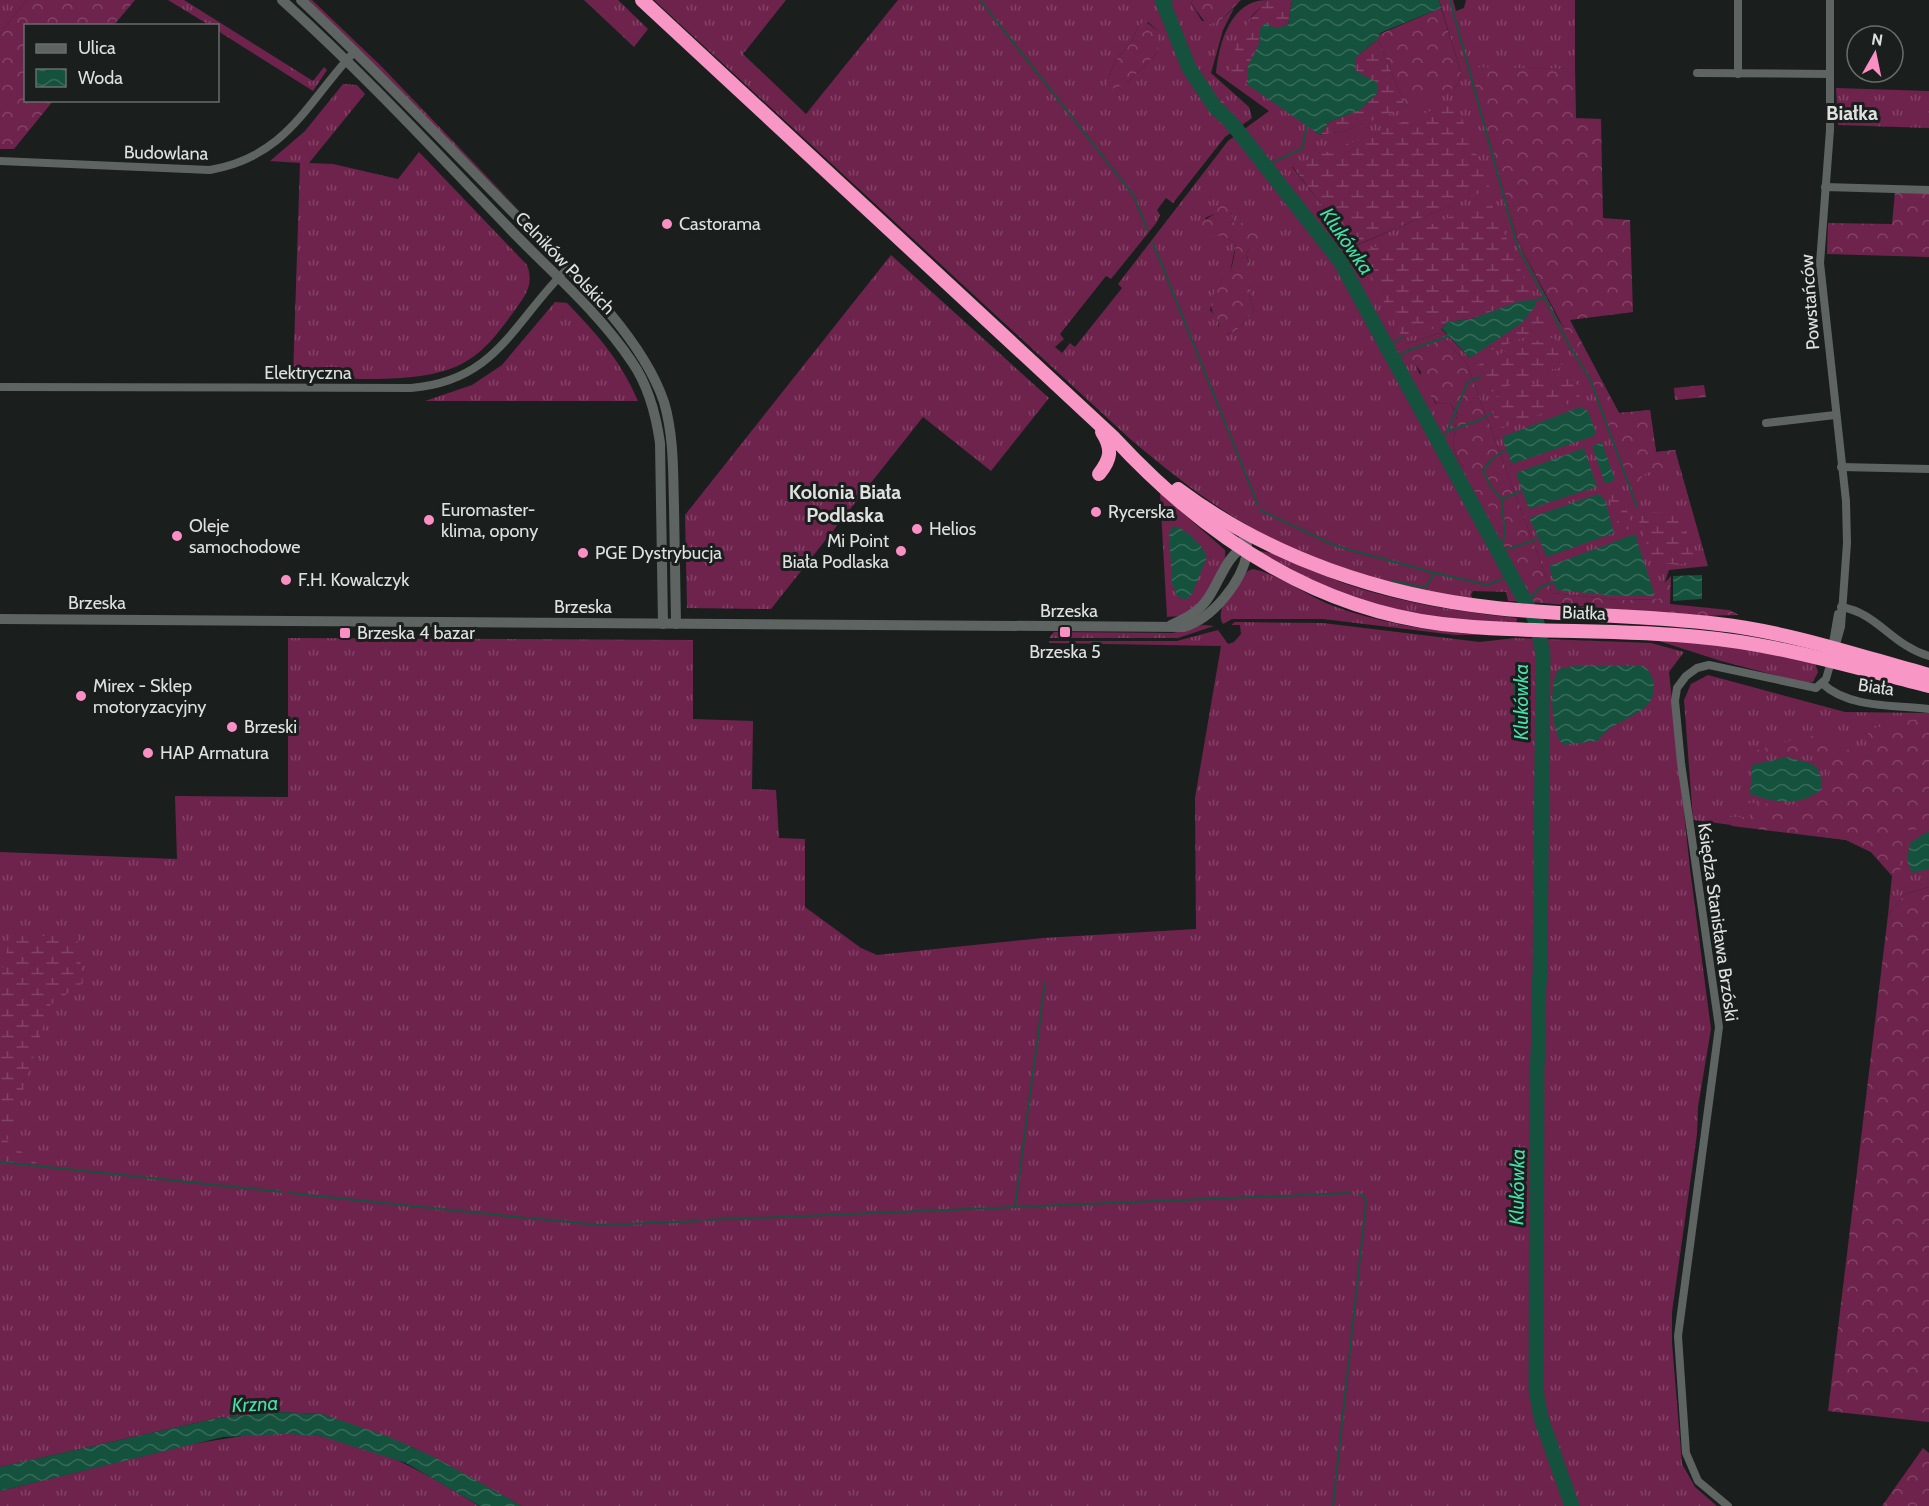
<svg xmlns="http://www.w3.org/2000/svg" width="1929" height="1506" viewBox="0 0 1929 1506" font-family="Cabin,sans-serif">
	<defs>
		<pattern id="grass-tufts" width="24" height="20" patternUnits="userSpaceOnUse" patternTransform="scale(1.5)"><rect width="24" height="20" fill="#6e234c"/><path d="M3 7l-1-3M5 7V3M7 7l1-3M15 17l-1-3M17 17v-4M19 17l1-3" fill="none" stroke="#824366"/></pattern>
		<pattern id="forest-crowns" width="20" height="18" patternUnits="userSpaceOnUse" patternTransform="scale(1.5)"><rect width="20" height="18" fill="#6e234c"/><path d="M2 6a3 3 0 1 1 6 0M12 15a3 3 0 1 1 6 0" fill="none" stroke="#824366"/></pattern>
		<pattern id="wetland-marsh" width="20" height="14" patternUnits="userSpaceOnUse" patternTransform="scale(1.5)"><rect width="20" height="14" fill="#6e234c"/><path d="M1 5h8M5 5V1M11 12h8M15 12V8" fill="none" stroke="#824366"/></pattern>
		<pattern id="water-waves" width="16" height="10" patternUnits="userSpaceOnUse" patternTransform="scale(1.5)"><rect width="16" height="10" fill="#15523d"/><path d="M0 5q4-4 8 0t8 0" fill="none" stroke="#376b59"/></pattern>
	</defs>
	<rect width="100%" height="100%" fill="#1a1f1d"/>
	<g fill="url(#grass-tufts)" fill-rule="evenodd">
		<path d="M0 0H27L0 33Z"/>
		<path d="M168 0H184L313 81 324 67 327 70 313 91 218 31V26L209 25Z"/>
		<path d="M308 0H312L381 66 520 211Z"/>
		<path d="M584 0H618L648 29 634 47Z"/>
		<path d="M654 0H786L743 54 806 114 898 0H1193L1191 3 1202 21H1220L1234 8 1223 30 1211 73 1249 107 1252 118 1225 137 1173 203 1166 198 1157 210 1160 215 1157 222 1111 279 1106 276 1060 334 1064 339 1055 347 1062 353 1070 343 1075 347 1122 288 1118 284 1228 141 1269 111 1216 73C1219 42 1231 0 1267 0L1251 17 1283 108 1320 135 1344 131 1454 88 1459 83 1461 73 1439 0H1453L1456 11 1464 8 1466 0H1575V69L1471 68 1519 244 1559 321 1601 380 1619 413 1650 410 1656 452 1675 450 1708 566 1669 570 1659 599 1618 600 1552 593 1467 364 1439 333 1407 344C1414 364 1425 385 1436 404L1450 403 1457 414 1453 445 1457 458 1465 470 1468 484 1493 510 1491 531 1505 563 1530 602 1508 601 1506 592 1473 591 1471 595 1473 599 1463 600C1425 591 1384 584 1347 572 1262 543 1196 495 1129 438ZM1148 22 1158 31V52L1126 84 1108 80 1116 60 1132 41 1138 26ZM1455 102 1489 189 1355 246 1292 167ZM1490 201 1470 358 1440 328H1435ZM1232 213 1231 216 1234 223H1260L1261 231 1246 254 1249 262 1248 286 1254 311 1235 332 1227 334 1218 326 1219 321 1210 310 1213 297 1222 280 1230 273 1236 243 1222 236 1205 218 1214 214Z"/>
		<path d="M343 84 357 85 365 94 309 163 333 164 398 179 419 152 527 265C535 286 524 297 512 314 499 332 485 351 465 362 423 387 341 377 293 377L300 163 270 161 305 131Z"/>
		<path d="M1836 88 1929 91V128L1838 125Z"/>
		<path d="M891 255 1049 398 991 471 923 417 771 609 687 608 685 515Z"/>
		<path d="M555 302 567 303C597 334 621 361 638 401H425L472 385 502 365Z"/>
		<path d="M1160 493 1225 550C1228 569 1202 604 1186 614 1181 617 1173 616 1167 617Z"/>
		<path d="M1257 551C1276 550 1324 577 1346 584 1402 603 1459 612 1517 618L1516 625 1429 618 1344 597Z"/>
		<path d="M1253 569C1272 572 1307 595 1328 604 1378 623 1432 632 1486 635H1455L1323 619H1232L1223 624C1213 611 1239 572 1253 569Z"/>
		<path d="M1235 622 1323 623 1480 642 1515 638 1651 643 1684 652 1669 672 1690 869 1711 1029 1698 1107 1697 1134 1672 1312V1343L1682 1464 1695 1487 1717 1506H522L412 1447 322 1414 276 1412 218 1418 0 1467V852L177 859 175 796 288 797V638L693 640V719L753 721 752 789 776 790 779 838 805 839V907L861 948 877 955 1043 938 1196 929 1195 798 1221 646 1049 643V641H1177L1218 630 1228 644 1234 642 1241 634 1240 625H1231Z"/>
		<path d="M1203 625 1214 626 1178 638H1049L1054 632 1173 633Z"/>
		<path d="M1593 637 1679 639 1731 644 1815 663 1818 672 1813 682 1805 683 1721 661 1659 641Z"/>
		<path d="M1708 675 1845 712 1929 713V887L1905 894 1888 915 1892 876 1871 852 1846 840 1693 820 1684 700 1691 684Z"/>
		<path d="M255 1434C276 1434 298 1433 319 1436 378 1444 430 1476 479 1506H0V1491L192 1444Z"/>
	</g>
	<g fill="url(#forest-crowns)">
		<path d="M27 0H135L114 25 26 26V100L53 101 14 149H0V33Z"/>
		<path d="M1193 0H1241L1220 21 1207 25 1191 3Z"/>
		<path d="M1441 8 1461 73 1459 83 1454 88 1406 108 1378 39 1380 34Z"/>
		<path d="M1145 21 1158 31V52L1126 84 1108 90 1106 85 1116 60 1132 41 1138 26Z"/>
		<path d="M1470 67 1575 69 1576 118 1601 119 1603 218 1630 220 1633 312 1570 320 1619 413 1650 410 1656 452 1675 450 1678 463C1668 470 1649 468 1641 478 1638 482 1636 488 1633 492L1592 381 1519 244Z"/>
		<path d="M1895 192 1929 193V257L1827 254 1828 223 1892 224Z"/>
		<path d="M1221 201 1233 207 1231 216 1234 223H1260L1263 228 1260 235V245L1249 249 1246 254 1252 273 1248 286 1254 311 1235 332 1221 335 1218 333 1219 321C1205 310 1212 292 1223 279 1224 277 1229 274 1230 272 1233 265 1235 251 1236 243L1222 236 1201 235 1199 234 1198 225 1214 214Z"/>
		<path d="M1439 333 1467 364 1552 593 1618 600 1659 599V589L1671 576 1670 604 1729 610 1739 615 1698 616 1530 602 1505 563 1491 531 1492 510 1468 484 1465 470 1457 458 1453 445 1457 413 1450 403 1437 404 1419 380 1421 372 1413 362 1407 344Z"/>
		<path d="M1704 385 1706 397 1675 400 1674 388Z"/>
		<path d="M1921 718 1929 721V829L1906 830 1901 849 1900 879 1893 876 1871 852 1846 840 1732 826 1725 821 1730 817H1750L1749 803 1806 805 1826 792 1830 771C1809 745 1787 753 1757 755L1755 751 1783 742 1823 734 1863 759 1869 729Z"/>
		<path d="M1929 887V1422L1828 1411 1888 915 1905 894Z"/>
		<path d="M1923 1448 1929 1453V1506H1882Z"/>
	</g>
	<g fill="url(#wetland-marsh)">
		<path d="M1267 0H1292L1288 25C1259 32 1247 56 1248 85L1229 73C1237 37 1242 27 1267 0Z"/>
		<path d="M1378 39 1406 108 1344 131 1320 135 1329 122 1359 110 1377 94 1373 82 1356 71V57Z"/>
		<path d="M1206 96C1224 93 1233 114 1241 126L1233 132 1212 117Z"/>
		<path d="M1455 101 1490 189 1354 246 1292 166Z"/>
		<path d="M1244 129 1262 151 1260 161C1248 157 1241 145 1236 134Z"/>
		<path d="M1490 201 1534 300 1520 301 1471 319 1447 322 1442 329 1435 328 1403 339 1359 253Z"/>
		<path d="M1536 305 1547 329 1470 358 1522 323Z"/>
		<path d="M1548 337 1555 339 1564 361 1561 367 1488 393 1476 366 1504 352Z"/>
		<path d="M1568 372 1580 389 1579 400 1499 429 1489 404 1492 398Z"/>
		<path d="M1618 488 1632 524V528L1620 532 1608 491Z"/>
		<path d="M1655 512 1678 514 1693 554 1690 561 1679 565 1653 562 1638 518 1640 514Z"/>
		<path d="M10 936H77L83 983 50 1005 7 1141 39 1165 0 1166V982Z"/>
	</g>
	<g fill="url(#water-waves)">
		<path d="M1292 0H1439L1441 8 1380 33 1378 39 1356 57V71L1378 83 1377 94 1360 110 1329 122 1320 135 1248 85V66L1260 42V29L1265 23 1276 28 1288 25Z"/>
		<path d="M1534 300 1536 305 1522 323 1470 358 1442 329 1447 322 1471 319 1520 301Z"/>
		<path d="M1580 407 1588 411 1596 433 1594 436 1512 464 1502 437Z"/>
		<path d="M1602 442 1615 480 1605 484 1592 446Z"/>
		<path d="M1584 448 1597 487 1529 509 1516 473Z"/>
		<path d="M1598 494 1605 500 1614 533 1547 557 1529 518Z"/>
		<path d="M1173 526C1185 528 1203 545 1207 557L1192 594 1185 600 1177 596 1172 584 1169 533Z"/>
		<path d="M1635 534 1655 596H1617L1556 590 1549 566Z"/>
		<path d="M1702 575V599L1673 601V576Z"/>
		<path d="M1578 665 1643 666C1655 672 1657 693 1649 703 1643 712 1620 722 1610 728 1605 732 1602 737 1597 741L1564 745C1551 738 1548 680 1559 669Z"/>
		<path d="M1517 675 1525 676 1528 681 1527 734 1521 741 1517 740 1513 734V680Z"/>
		<path d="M1786 757C1811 764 1821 760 1822 789 1801 807 1775 803 1750 794L1752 765Z"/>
		<path d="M1929 831V869L1912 873 1907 860 1910 843Z"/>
		<path d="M276 1412 322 1414 387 1436 436 1458 522 1506H480L406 1463 320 1436 287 1434 223 1437 0 1491V1467L13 1464 218 1418Z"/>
	</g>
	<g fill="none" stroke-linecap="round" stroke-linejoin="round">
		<g stroke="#15523d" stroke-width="2">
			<path d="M980 0 1134 196 1147 230"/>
			<path d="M1450 0 1517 245 1570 347 1590 379 1637 507"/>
			<path d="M1164 6 1172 0"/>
			<path d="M1266 165 1302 149 1307 126"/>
			<path d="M1153 243 1258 505"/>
			<path d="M1329 245 1347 237"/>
			<path d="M1535 301 1546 297"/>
			<path d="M1386 347 1402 337"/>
			<path d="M1398 369 1402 353 1449 336"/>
			<path d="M1450 430 1480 420 1491 413"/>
			<path d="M1440 448 1468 382 1480 377"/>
			<path d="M1502 499 1521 491"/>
			<path d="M1260 510 1336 546 1435 573 1488 585 1509 576"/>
			<path d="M1503 548 1509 549 1537 539"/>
			<path d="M1496 552C1511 540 1501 516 1502 499L1491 487 1483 470 1494 457 1505 450"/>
			<path d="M1393 581 1425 588 1435 573"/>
			<path d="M1525 603 1542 586 1554 582"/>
			<path d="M0 1162 282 1192"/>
			<path d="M289 1193 526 1218"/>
			<path d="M1015 1207 1045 983"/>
			<path d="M530 1218 600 1225 701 1221"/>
			<path d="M706 1220 1351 1193"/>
			<path d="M1333 1506 1366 1203 1364 1196 1359 1194"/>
		</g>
		<path stroke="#15523d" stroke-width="15" d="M1162 0 1189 68 1215 107 1230 121 1340 261 1537 623 1543 655 1540 974C1536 1005 1541 1034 1537 1065L1536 1390 1541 1418 1572 1506"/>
		<g stroke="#5e6462" stroke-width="8">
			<path d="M1738 0V74"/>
			<path d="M1697 73 1830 74"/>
			<path d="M0 161 210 170C288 156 306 103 355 51"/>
			<path d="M1825 187 1929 190"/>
			<path d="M0 387 411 388C497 381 513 322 567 269"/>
			<path d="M1766 423 1835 415"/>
			<path d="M1841 467 1929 469"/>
			<path d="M1841 607C1878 613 1891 645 1929 656"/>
			<path d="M1833 643 1838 614"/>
			<path d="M1823 684C1848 708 1896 705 1929 709"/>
			<path d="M1728 1506 1698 1481 1686 1453 1678 1336 1719 1027 1681 763 1675 701 1677 688 1686 676 1697 668 1709 665 1816 688 1826 679 1841 627 1847 543 1846 501 1820 263 1830 130V0"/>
		</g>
		<g stroke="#5e6462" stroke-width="10">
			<path d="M282 0C362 72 435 151 509 228 550 271 599 312 632 362 648 385 656 415 660 443L663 624"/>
			<path d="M301 0C370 64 434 132 500 199 555 256 639 328 664 402 674 436 673 472 674 506 675 545 675 585 676 624"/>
			<path d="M0 619 1184 627C1212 619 1242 582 1247 553 1248 545 1244 537 1242 530"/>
			<path d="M1171 625C1184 619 1197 613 1206 601 1219 585 1226 553 1247 546"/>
		</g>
		<g stroke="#f896c6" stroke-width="14">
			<path d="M642 0 1114 438C1202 533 1310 608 1442 624 1527 634 1614 628 1699 637 1778 644 1853 667 1929 686"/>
			<path d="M1099 474C1111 459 1113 449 1102 432"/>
			<path d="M1178 489C1270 558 1383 596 1496 608 1570 616 1644 615 1718 624 1790 632 1859 656 1929 675"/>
		</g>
	</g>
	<g fill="#fb8fc4" stroke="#1a1f1d" stroke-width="2">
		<circle cx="667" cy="224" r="6"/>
		<circle cx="1096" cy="512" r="6"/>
		<circle cx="429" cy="520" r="6"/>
		<circle cx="917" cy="529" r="6"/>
		<circle cx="177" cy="536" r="6"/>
		<circle cx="901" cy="551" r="6"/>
		<circle cx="583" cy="553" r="6"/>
		<circle cx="286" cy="580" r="6"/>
		<rect x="1059" y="626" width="12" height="12" rx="3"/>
		<rect x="339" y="627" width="12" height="12" rx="3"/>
		<circle cx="81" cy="696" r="6"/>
		<circle cx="232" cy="727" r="6"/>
		<circle cx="148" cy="753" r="6"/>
	</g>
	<g text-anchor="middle" stroke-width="6" stroke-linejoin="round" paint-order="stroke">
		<g font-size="18" fill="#dee1e0" stroke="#1a1f1d">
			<text transform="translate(166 153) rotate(1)" y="6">Budowlana</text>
			<text transform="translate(565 263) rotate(46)" y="6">Celników Polskich</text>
			<text transform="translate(1810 302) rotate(-94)" y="6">Powstańców</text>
			<text x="308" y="379">Elektryczna</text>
			<text x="97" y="609">Brzeska</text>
			<text x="583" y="613">Brzeska</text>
			<text x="1069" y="617">Brzeska</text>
			<text transform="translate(1584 613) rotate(2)" y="6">Białka</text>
			<text transform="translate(1876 687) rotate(8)" y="6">Biała</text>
			<text transform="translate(1718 922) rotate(82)" y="6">Księdza Stanisława Brzóski</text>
		</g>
		<g font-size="18" fill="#dee1e0" stroke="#1a1f1d" text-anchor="start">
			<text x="679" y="230">Castorama</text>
			<text x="441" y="516">Euromaster-<tspan x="441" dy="21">klima, opony</tspan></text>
			<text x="1108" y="518">Rycerska</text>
			<text x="189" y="532">Oleje<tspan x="189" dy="21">samochodowe</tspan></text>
			<text x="929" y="535">Helios</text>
			<text x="889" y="547" text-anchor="end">Mi Point<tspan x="889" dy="21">Biała Podlaska</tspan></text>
			<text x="595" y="559">PGE Dystrybucja</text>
			<text x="298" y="586">F.H. Kowalczyk</text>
			<text x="357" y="639">Brzeska 4 bazar</text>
			<text x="1065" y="658" text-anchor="middle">Brzeska 5</text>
			<text x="93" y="692">Mirex - Sklep<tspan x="93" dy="21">motoryzacyjny</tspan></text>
			<text x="244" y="733">Brzeski</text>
			<text x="160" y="759">HAP Armatura</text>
		</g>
		<g font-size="20" font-weight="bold" fill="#dee1e0" stroke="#1a1f1d">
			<text x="1852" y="120">Białka</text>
			<text x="845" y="499">Kolonia Biała<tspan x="845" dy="23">Podlaska</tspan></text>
		</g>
		<g font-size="20" font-style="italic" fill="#45dfab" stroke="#1a1f1d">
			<text transform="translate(1347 241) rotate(55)" y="7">Klukówka</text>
			<text transform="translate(1521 702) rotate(-90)" y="7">Klukówka</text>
			<text transform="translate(1517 1187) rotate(-89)" y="7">Klukówka</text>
			<text transform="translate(255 1404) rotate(-3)" y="7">Krzna</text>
		</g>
	</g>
	<rect x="24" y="24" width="195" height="78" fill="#1a1f1d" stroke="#686d6b" stroke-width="1.5"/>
	<rect x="36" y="44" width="30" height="9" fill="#5e6462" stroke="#686d6b" stroke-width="1.5"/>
	<text x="78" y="54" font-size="18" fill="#dee1e0">Ulica</text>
	<rect x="36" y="69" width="30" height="18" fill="url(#water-waves)" stroke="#686d6b" stroke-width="1.5"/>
	<text x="78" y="84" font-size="18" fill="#dee1e0">Woda</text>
	<g transform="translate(1875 54) rotate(9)"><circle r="28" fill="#1a1f1d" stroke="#686d6b" stroke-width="1.5"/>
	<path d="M0-4.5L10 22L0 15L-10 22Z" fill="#fb8fc4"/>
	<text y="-9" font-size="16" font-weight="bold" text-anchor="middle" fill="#dee1e0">N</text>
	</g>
</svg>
